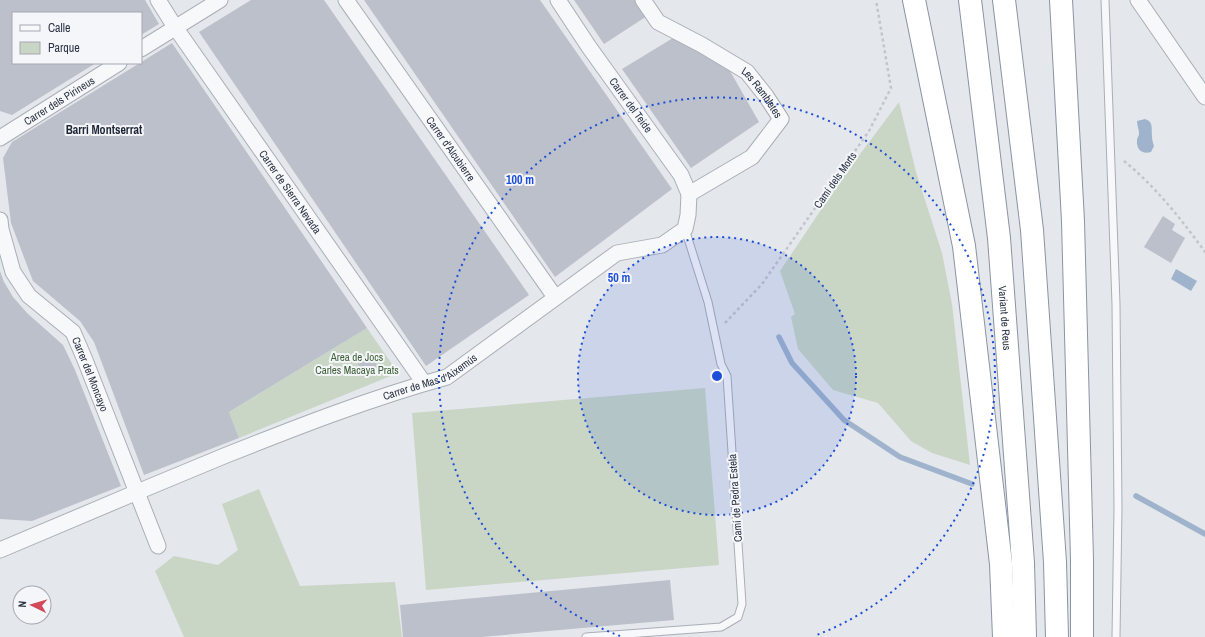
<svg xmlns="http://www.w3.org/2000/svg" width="1205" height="637" font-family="'Archivo Narrow',sans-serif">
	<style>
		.green { fill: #c9d6c5 }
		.water { fill: #9fb4cc }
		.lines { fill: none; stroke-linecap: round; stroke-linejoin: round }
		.stream { stroke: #9fb4cc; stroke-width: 5.5 }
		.building { fill: #bbc0ca }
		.lane-casing { stroke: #a9aeb7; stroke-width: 9 }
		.street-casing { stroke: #a9aeb7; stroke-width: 17 }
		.highway-casing { stroke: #8b94a3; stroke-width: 24 }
		.path { stroke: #c2c5cb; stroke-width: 2.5; stroke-dasharray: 3 3; stroke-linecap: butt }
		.lane { stroke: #f7f8fa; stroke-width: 7 }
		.street { stroke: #f7f8fa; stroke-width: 15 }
		.highway { stroke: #fff; stroke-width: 22 }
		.ring { fill: none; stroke: #1d4ed8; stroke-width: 2; stroke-dasharray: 2 4 }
		.labels { text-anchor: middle; stroke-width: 4; stroke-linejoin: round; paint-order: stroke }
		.street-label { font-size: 11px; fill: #2b3445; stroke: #f4f6f9 }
		.park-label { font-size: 11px; fill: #3f6138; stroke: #f4f6f9 }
		.neighbourhood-label { font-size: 12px; font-weight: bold; fill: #1d2536; stroke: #f4f6f9 }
		.centre { fill: #1d4ed8; stroke: #f4f6f9; stroke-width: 2 }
		.ring-label { font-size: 12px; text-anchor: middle; font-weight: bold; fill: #1d4ed8; stroke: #f4f6f9; stroke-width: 4; stroke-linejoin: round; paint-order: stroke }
	</style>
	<rect width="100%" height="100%" fill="#e4e7ec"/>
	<!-- green -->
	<g class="green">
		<polygon points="899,102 916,172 942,253 952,304 970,465 932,453 911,441 878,403 833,390 798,349 791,317 795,314 780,271 843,177"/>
		<polygon points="367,328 398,373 239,438 229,412"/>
		<polygon points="705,388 719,565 426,590 412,413"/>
		<polygon points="259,489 300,586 395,582 402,637 184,637 155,571 174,556 218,565 238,550 222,504"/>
	</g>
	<!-- water -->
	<g class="water">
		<path d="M1145 119C1154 122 1151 128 1152 136 1152 140 1153 143 1154 146L1151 152C1142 155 1136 149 1137 140 1137 138 1139 136 1139 134 1139 129 1137 126 1137 121Z"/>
		<polygon points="1176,269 1197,281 1191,291 1171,279"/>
	</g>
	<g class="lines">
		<!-- stream -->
		<g class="stream">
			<polyline points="779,337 792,363 844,420 900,457 972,484"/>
			<polyline points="1136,496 1205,534"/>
		</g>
	</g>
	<!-- building -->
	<g class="building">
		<polygon points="0,0 145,0 159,24 141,35 141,13 13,13 13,63 96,63 12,115 0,111"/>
		<polygon points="251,0 324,0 529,295 426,366 199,32"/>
		<polygon points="364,0 540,0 672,189 555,277"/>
		<polygon points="574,0 637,0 647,16 604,44"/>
		<polygon points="673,38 726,64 759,122 691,168 622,69"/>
		<polygon points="172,43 367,328 229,412 239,438 144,475 94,342 80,321 33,281 11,223 3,158 12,142"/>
		<polygon points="1163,216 1175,224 1172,230 1185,238 1171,263 1144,247"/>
		<polygon points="0,271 4,282 13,297 27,313 63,345 75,370 121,486 32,521 0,519"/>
		<polygon points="373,358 379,370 363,377 358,364"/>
		<polygon points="670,580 674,620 481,637 403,637 400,605"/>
	</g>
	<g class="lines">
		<!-- lane casing -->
		<g class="lane-casing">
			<g id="lane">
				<polyline points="1105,0 1116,304 1118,508 1116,637"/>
				<polyline points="586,637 721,627 738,617 742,604 727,376 721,364 708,302 685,229"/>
			</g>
		</g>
		<!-- street casing -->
		<g class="street-casing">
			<g id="street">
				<path id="s1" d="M158 0 175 27 424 383"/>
				<path id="s2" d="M346 0 555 297"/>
				<path id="s3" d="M643 0 658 22 702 45 747 72 766 96 781 119 752 157 689 194"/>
				<polyline points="1138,0 1205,97"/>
				<polyline points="141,49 220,0"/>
				<path id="s4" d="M0 138 119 63"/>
				<path id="s5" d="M0 220 1 229 13 272 29 296 73 332 85 360 158 546"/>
				<path id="s6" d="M0 550C75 518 149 487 224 456 297 427 371 398 447 377L617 253 662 245 685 229 688 215 689 194 681 175 589 47 558 0"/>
			</g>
		</g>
		<!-- highway casing -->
		<g class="highway-casing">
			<g id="highway">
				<polyline points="914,0 964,246 1001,564 1004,637"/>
				<path id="s7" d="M970 0 999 238 1023 563 1025 637"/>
				<polyline points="1004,0 1032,230 1055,562 1057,637"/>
				<polyline points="1061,0 1073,221 1082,560 1082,637"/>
			</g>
		</g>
		<!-- path -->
		<g class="path">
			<path d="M1124 161C1155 186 1182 220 1205 252"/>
			<polyline points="725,323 762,284 869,131 891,88 876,0"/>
		</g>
		<!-- lane -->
		<use href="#lane" class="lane"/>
		<!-- street -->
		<use href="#street" class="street"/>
		<!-- highway -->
		<use href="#highway" class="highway"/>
	</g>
	<!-- distance rings -->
	<circle cx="717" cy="376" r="139" fill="#1d4ed8" fill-opacity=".12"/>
	<g class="ring">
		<circle cx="717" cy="376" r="139"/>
		<path d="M620 636A278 278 0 1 1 814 636"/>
	</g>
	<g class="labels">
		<!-- street labels -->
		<g class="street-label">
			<text dy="4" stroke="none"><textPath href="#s3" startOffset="154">Les Rambletes</textPath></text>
			<text dy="4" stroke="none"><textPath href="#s4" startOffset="70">Carrer dels Pirineus</textPath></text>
			<text transform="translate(631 105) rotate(54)" y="4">Carrer del Teide</text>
			<text dy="4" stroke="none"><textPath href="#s2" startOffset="182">Carrer d'Alcubierre</textPath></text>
			<text transform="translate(835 180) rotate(-55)" y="4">Camí dels Morts</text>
			<text dy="4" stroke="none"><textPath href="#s1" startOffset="233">Carrer de Sierra Nevada</textPath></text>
			<text dy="4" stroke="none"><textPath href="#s7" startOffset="320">Variant de Reus</textPath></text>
			<text dy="4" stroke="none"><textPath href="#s5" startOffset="185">Carrer del Moncayo</textPath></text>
			<text dy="4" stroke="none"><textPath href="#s6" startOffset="464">Carrer de Mas d'Aixemús</textPath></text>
			<text transform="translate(735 498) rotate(-94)" y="4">Camí de Pedra Estela</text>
		</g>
		<!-- park labels -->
		<g class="park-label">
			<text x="357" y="361">Area de Jocs<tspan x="357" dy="13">Carles Macaya Prats</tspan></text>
		</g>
		<!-- neighbourhood labels -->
		<g class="neighbourhood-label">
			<text x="104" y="134">Barri Montserrat</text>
		</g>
	</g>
	<circle cx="717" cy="376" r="6" class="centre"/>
	<g class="ring-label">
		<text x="520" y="184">100 m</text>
		<text x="619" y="282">50 m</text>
	</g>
	<!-- legend -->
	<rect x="12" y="12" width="130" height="52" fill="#f4f6f9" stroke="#a4a8b1"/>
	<rect x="20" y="25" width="20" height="6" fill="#f7f8fa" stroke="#a4a8b1"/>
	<text x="48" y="32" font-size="12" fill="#2b3445">Calle</text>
	<rect x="20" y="42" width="20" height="12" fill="#c9d6c5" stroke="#a4a8b1"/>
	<text x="48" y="52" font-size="12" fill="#2b3445">Parque</text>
	<!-- north arrow -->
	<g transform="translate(32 605) rotate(275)"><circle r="19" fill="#f4f6f9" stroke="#a4a8b1"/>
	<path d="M0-3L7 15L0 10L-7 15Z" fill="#d1495b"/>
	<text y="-6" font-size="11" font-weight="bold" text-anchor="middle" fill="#2b3445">N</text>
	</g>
</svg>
